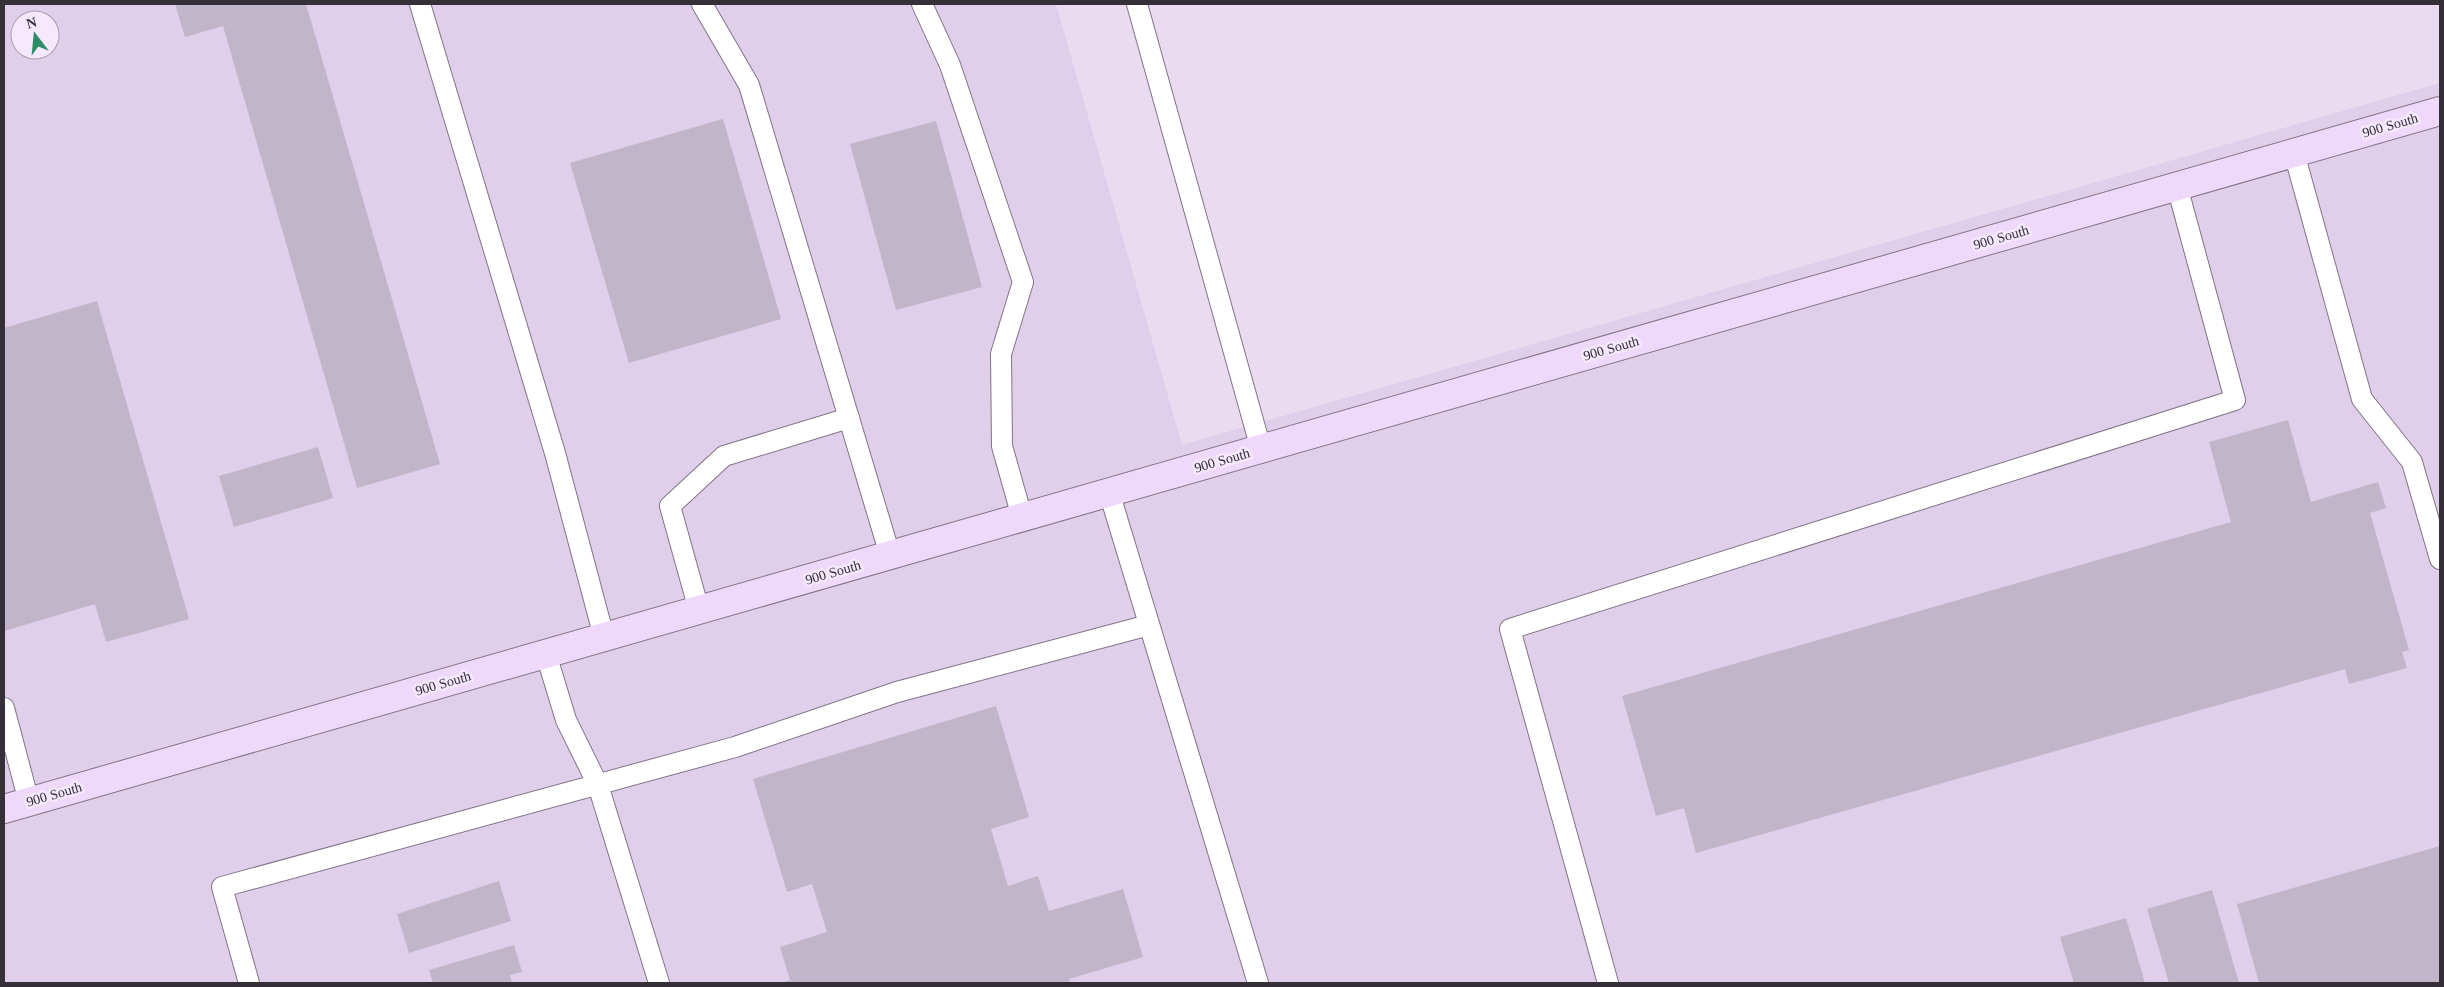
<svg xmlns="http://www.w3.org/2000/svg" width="2444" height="987" font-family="Georgia,serif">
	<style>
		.built { fill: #dfcfea; fill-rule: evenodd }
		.building { fill: #c1b5c9 }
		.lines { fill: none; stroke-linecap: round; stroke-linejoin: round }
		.lane-casing { stroke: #807487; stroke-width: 22 }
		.secondary-casing { stroke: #807487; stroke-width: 30 }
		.lane { stroke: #fff; stroke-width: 20 }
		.secondary { stroke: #efd9fb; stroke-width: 28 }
		.labels { text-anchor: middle; stroke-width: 5; stroke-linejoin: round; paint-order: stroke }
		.street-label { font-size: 14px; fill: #353038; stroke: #f6e9fe }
	</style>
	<rect width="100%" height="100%" fill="#e9dcf1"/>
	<!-- built -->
	<path class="built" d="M4 4H1056L1182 445 2440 83V983H4ZM20 20H50V50H20Z"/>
	<!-- building -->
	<g class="building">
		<polygon points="175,4 306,4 440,464 357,488 223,26 185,37"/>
		<polygon points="723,119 781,319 629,363 570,163"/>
		<polygon points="936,121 982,287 896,310 850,144"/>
		<polygon points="97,301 189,619 106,642 95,604 4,631 4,328"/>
		<polygon points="2288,420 2311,502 2378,482 2386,508 2370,513 2409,650 2402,652 2407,668 2349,684 2345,669 1696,853 1684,808 1656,816 1622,696 2231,522 2209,442"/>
		<polygon points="318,447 333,498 234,527 219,476"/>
		<polygon points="996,706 1029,817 991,829 1008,886 1038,876 1049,911 1123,889 1143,957 1069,979 1070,983 781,983 790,980 780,947 827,932 812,884 787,892 753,779"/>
		<polygon points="2440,846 2440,983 2259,983 2237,904"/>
		<polygon points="499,881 511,921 409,953 397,914"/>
		<polygon points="2212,890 2239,983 2169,983 2147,909"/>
		<polygon points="2126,918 2145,983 2074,983 2060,937"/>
		<polygon points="514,945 522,972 510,975 512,983 433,983 429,970"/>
	</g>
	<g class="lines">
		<!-- lane casing -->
		<g class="lane-casing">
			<g id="lane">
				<polyline points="420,4 555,453 604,637"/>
				<polyline points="702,4 749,85 890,555"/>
				<polyline points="922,4 950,65 1023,282 1001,354 1002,446 1022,517"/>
				<polyline points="1137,4 1261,449"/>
				<polyline points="2294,153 2362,399 2412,462 2440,559"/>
				<polyline points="1109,492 1258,983"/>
				<polyline points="699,610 670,506 724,456 849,418"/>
				<polyline points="546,654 566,720 598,785 659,983"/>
				<polyline points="4,708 29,802"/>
				<polyline points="249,983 222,887 735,747 897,692 1149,625"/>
				<polyline points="1608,983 1510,629 2235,400 2177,186"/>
			</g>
		</g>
		<!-- secondary casing -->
		<g class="secondary-casing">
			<polyline id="secondary" points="4,809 2440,111"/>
		</g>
		<!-- lane -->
		<use href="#lane" class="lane"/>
		<!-- secondary -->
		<use href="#secondary" class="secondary"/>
	</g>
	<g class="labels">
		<!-- street labels -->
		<g class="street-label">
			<text transform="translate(2390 125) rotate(-16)" y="5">900 South</text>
			<text transform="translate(2001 237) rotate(-16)" y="5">900 South</text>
			<text transform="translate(1611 348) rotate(-16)" y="5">900 South</text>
			<text transform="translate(1222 460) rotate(-16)" y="5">900 South</text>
			<text transform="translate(833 572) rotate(-16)" y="5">900 South</text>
			<text transform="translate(443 683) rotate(-16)" y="5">900 South</text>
			<text transform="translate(54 794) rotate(-16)" y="5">900 South</text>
		</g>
	</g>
	<!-- border -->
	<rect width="2444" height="987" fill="none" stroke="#353038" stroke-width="10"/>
	<!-- north arrow -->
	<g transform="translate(35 35) rotate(344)"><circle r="24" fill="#f6e9fe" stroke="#a99faf"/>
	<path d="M0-4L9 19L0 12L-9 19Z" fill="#2b8c66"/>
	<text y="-8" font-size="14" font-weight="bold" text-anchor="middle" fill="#353038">N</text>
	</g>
</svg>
